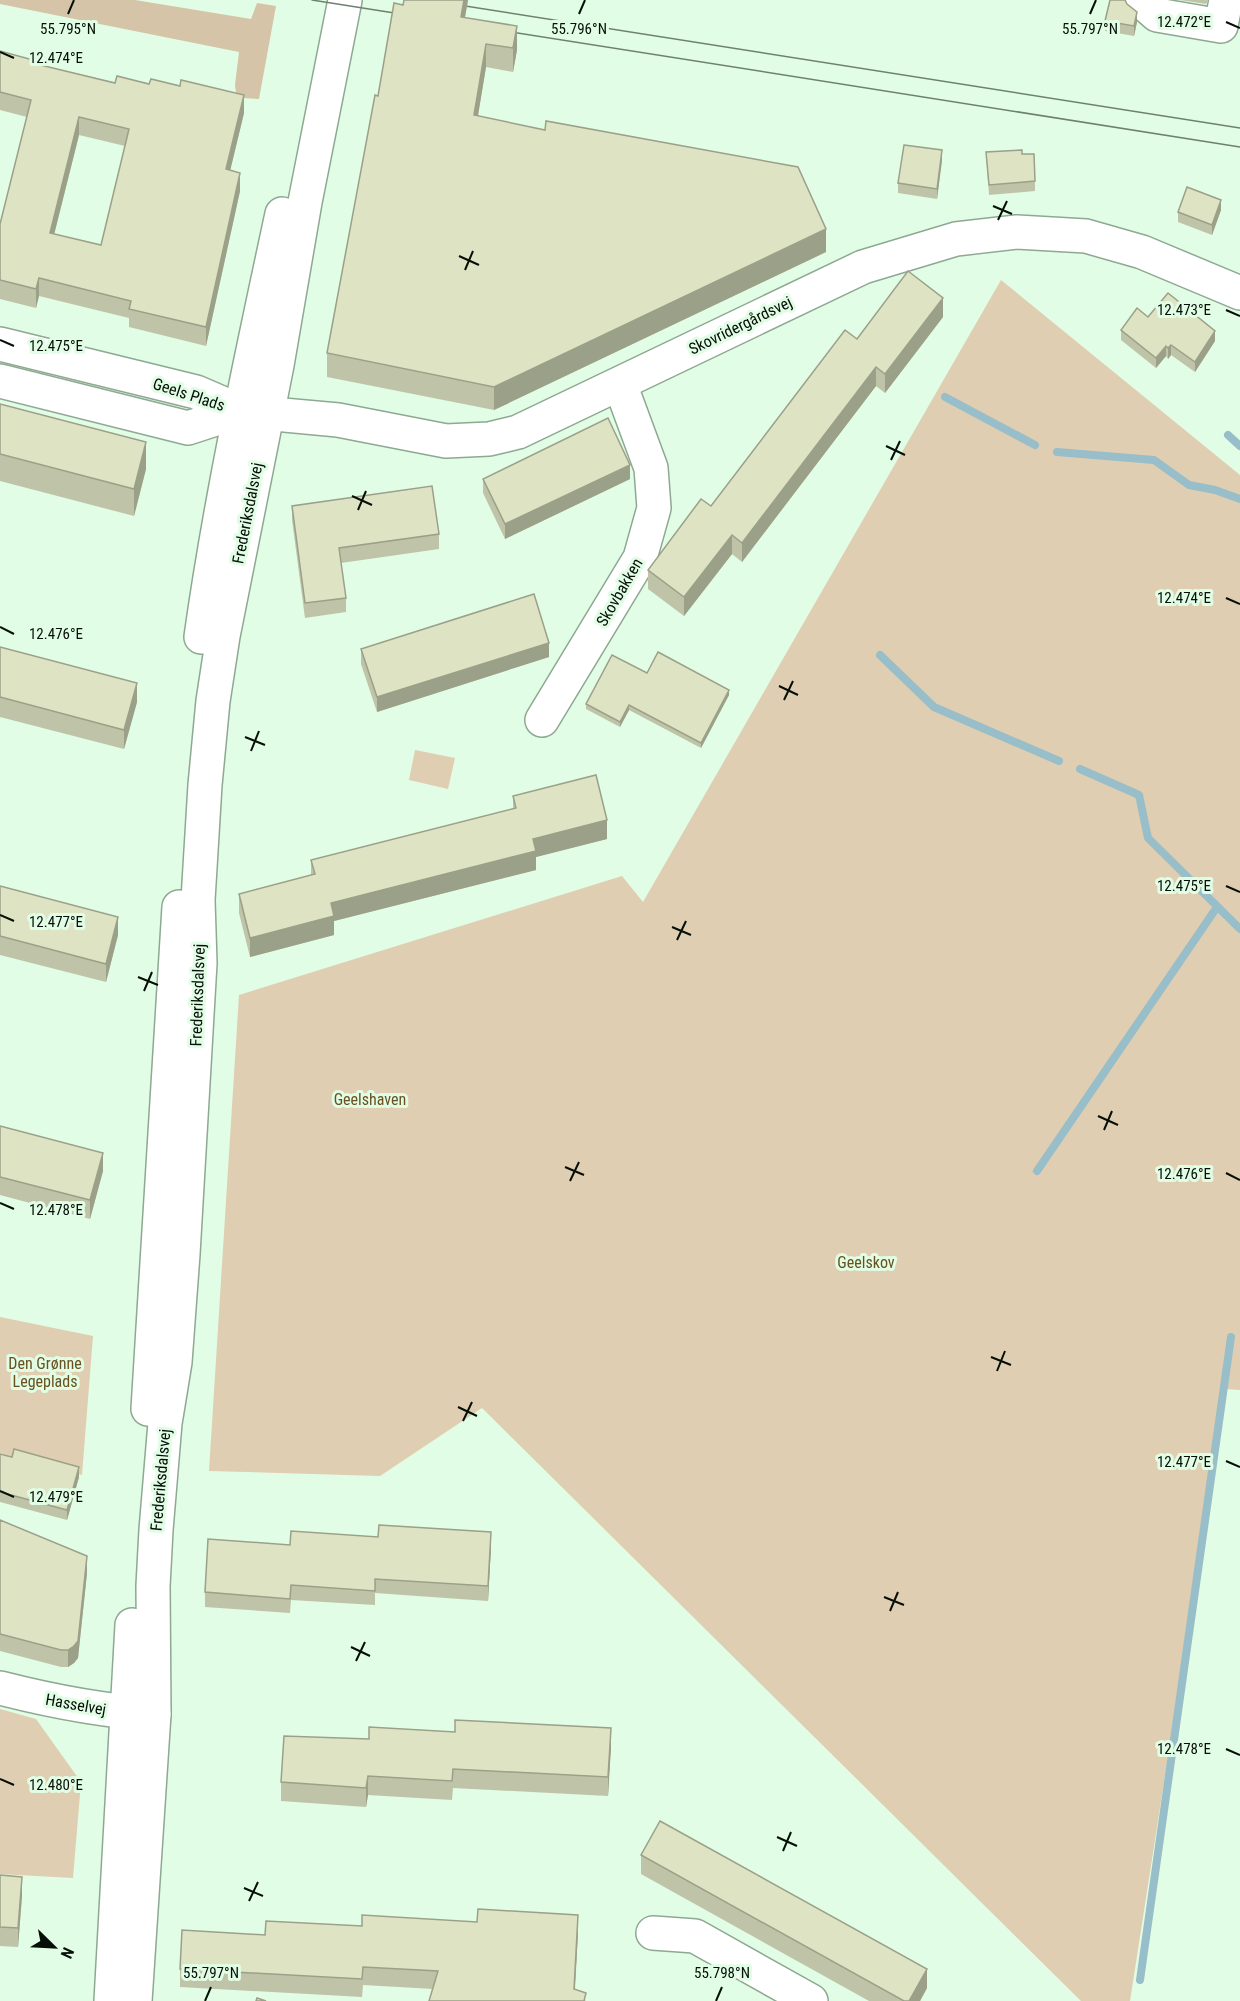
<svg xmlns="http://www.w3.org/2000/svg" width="1240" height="2001" font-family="'Roboto Condensed',sans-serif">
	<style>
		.green { fill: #dfceb1 }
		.forest { fill: #d5c4a7 }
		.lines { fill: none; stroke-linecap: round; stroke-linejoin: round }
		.stream { stroke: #98bec9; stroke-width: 8 }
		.street-casing { stroke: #8ea892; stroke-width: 36 }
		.secondary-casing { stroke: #8ea892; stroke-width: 36 }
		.street { stroke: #fff; stroke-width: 33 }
		.secondary { stroke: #fff; stroke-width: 33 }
		.tram { stroke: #6e8070; stroke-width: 1.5 }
		.wall { fill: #bfc4a8; fill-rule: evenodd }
		.shaded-wall { fill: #9ba088 }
		.building { fill: #dee4c3; stroke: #9ba088; stroke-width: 1.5; fill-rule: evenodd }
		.ticks { fill: none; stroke: #060f07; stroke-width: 2 }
		.labels { text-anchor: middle; stroke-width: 6; stroke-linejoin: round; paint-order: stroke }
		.street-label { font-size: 16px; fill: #060f07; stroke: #e1fde5 }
		.park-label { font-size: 16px; fill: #69501e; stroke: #e1fde5 }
		.ticks-label { font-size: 15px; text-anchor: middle; fill: #060f07; stroke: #e1fde5; stroke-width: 6; stroke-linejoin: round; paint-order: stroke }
	</style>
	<rect width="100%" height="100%" fill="#e1fde5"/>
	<!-- green -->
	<g class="green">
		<polygon points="1001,280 1240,475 1240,1390 1225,1389 1130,2001 1081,2001 482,1408 380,1476 209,1471 239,995 622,876 643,902"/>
		<polygon points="415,750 455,758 448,789 409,780"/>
		<polygon points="0,1317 93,1336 82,1475 0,1453"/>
		<polygon points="0,1709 36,1719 81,1782 73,1878 0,1874"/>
	</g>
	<!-- forest -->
	<polygon class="forest" points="0,0 135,0 251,19 257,3 276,6 259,99 242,98 236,93 235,85 239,52 0,4"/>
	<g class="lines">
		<!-- stream -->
		<g class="stream">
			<polyline points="945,397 1035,445"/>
			<polyline points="1228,435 1240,446"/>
			<polyline points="1057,452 1154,460 1189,485 1215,490 1240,499"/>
			<polyline points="880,655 934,707 1059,761"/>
			<polyline points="1080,769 1139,795 1148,838 1240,929"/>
			<polyline points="1037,1171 1217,907"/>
			<polyline points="1140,1980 1231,1337"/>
		</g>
		<!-- street casing -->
		<g class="street-casing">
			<g id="street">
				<polyline points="1140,0 1157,15 1221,26 1226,0"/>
				<polyline points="0,344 196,392 240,411 338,420 446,441 489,439 518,432 863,267 956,239 1017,232 1086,236 1142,252 1240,293"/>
				<polyline points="0,381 188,428 240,411"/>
				<polyline points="542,720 640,558 654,508 651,468 620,384"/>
				<path d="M0 1688C51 1701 101 1711 154 1714"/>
				<polyline points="653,1933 695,1936 811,2001"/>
			</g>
		</g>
		<!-- secondary casing -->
		<g class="secondary-casing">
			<g id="secondary">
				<path d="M201 637C221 495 252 354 282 214"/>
				<polyline points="148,1409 179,907"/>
				<polyline points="111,2001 132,1625"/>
				<polyline points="135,2001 154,1714 153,1586 156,1530 165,1423 175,1362 183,1254 200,963 198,900 205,785 213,701 223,636 277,365 305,202 345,0"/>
			</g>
		</g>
		<!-- street -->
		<use href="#street" class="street"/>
		<!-- secondary -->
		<use href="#secondary" class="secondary"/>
		<!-- tram -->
		<g class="tram">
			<polyline points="312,0 407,15"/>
			<polyline points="427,0 1240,128"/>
			<polyline points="499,30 1240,147"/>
		</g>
	</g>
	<!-- wall -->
	<g class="wall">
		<polygon points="404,0 468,0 465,17 517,50 513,72 486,67 478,116 826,252 494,410 327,377 327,353 378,96"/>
		<polygon points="1180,0 1208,0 1206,4"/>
		<polygon points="1105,21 1137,22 1134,36 1105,31"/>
		<path d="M0 51 33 63 244 113 230 170 240 191 206 346 129 327V318L39 296 36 308 0 299V224L27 117 0 110ZM79 135 125 146 101 245 54 234Z"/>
		<polygon points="986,152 1035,181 1035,191 989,195"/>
		<polygon points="942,160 937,199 898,193 898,183"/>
		<polygon points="1221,210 1212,235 1178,222 1178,212"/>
		<polygon points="943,317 885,393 876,386 742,562 732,554 684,616 648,589 648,570 711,506 857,339"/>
		<polygon points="1148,317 1215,341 1195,372 1171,355 1168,359 1166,356 1156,368 1121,340 1121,330"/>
		<polygon points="0,404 146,469 134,516 0,481"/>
		<polygon points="483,479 630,479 505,539 483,493"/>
		<polygon points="292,506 439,534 439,549 341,563 346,598 346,612 305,618 292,520"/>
		<polygon points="0,647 137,702 124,749 0,717"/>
		<polygon points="361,649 549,657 377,712 361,664"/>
		<polygon points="647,673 729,695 701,748 629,710 620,727 586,709 586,704"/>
		<polygon points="513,796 607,839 536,857 536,870 334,921 334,935 250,957 239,913 239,894 311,875 311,860 513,809"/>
		<polygon points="0,886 118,935 106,982 0,955"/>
		<polygon points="0,1126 103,1171 90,1219 0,1195"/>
		<polygon points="0,1454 79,1477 67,1520 0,1502"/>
		<polygon points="0,1520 87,1573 78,1658 74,1663 68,1667 61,1667 0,1651"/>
		<polygon points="290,1545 491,1547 488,1601 375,1593 375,1605 291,1600 290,1613 205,1607 205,1592"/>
		<polygon points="369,1739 611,1747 608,1796 453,1788 452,1800 368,1795 366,1807 281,1801 281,1782"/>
		<polygon points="641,1855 927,1988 920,2001 869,2001 641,1874"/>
		<polygon points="0,1875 22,1896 18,1947 0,1946"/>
		<polygon points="362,1926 578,1933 575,1990 586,2001 433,1989 363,1985 362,1997 180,1987 180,1969 265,1935"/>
	</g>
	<!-- shaded-wall -->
	<g class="shaded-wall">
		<polygon points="464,0 468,0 461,40 461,17"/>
		<polygon points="1137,12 1137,22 1134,36 1134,26"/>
		<polygon points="517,26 517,50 513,72 513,48"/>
		<polygon points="486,44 486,67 474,139 474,115"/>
		<polygon points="244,95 244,113 226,188 226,169"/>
		<polygon points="79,117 79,135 50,251 50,233"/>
		<polygon points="942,150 942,160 937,199 937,189"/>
		<polygon points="240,173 240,191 206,346 206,327"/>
		<polygon points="1221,200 1221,210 1212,235 1212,225"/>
		<polygon points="826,229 826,252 494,410 494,387"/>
		<polygon points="39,278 39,296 36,308 36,289"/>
		<polygon points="943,298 943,317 885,393 885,374"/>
		<polygon points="1215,331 1215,341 1195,372 1195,362"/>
		<polygon points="1171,345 1171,355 1168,359 1168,348"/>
		<polygon points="1166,346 1166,356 1156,368 1156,358"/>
		<polygon points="876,367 876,386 742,562 742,543"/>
		<polygon points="146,442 146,469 134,516 134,489"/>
		<polygon points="630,465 630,479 505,539 505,524"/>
		<polygon points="732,535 732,554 684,616 684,597"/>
		<polygon points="549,643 549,657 377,712 377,697"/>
		<polygon points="137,683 137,702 124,749 124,730"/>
		<polygon points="729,690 729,695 701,748 701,743"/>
		<polygon points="629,705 629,710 620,727 620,722"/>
		<polygon points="607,820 607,839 536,857 536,870 334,921 334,935 250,957 250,938 331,903 533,839"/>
		<polygon points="118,917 118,935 106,982 106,964"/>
		<polygon points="103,1153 103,1171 90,1219 90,1200"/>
		<polygon points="79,1467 79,1477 67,1520 67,1510"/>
		<polygon points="491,1532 491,1547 488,1601 488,1586"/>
		<polygon points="87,1556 87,1573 78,1658 74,1663 68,1667 68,1650"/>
		<polygon points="611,1728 611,1747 608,1796 608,1777"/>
		<polygon points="368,1776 368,1795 366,1807 366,1788"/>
		<polygon points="22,1877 22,1896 18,1947 18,1928"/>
		<polygon points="578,1915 578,1933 574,2001 574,1989"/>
		<polygon points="927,1969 927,1988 920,2001 909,2001"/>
	</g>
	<!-- building -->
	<g class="building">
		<polygon points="404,0 464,0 461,17 517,26 513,48 486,44 474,115 545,130 546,121 798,167 826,229 494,387 327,353 375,95 378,96 394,3 403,5"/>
		<polygon points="1110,0 1125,0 1127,4 1137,12 1134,26 1105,21"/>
		<path d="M0 51 33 60 32 63 115 83 117 76 149 84 151 79 180 86 181 80 244 95 226 169 240 173 206 327 129 309 131 301 39 278 36 289 0 280V224L31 100 0 92ZM79 117 129 129 101 245 50 233Z"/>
		<polygon points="904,145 942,150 937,189 898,183"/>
		<polygon points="1022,150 1022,154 1034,154 1035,181 989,185 986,152"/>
		<polygon points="1187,187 1221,200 1212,225 1178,212"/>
		<polygon points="908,271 943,298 885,374 876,367 742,543 732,535 684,597 648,570 701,499 711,506 845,330 857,339"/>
		<polygon points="1168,293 1215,331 1195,362 1171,345 1168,348 1166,346 1156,358 1121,330 1137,308 1148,317"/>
		<polygon points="0,404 146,442 134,489 0,454"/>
		<polygon points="608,418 630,465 505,524 483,479"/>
		<polygon points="432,486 439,534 339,548 346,598 305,603 292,506"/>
		<polygon points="534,594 549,643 377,697 361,649"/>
		<polygon points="0,647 137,683 124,730 0,697"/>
		<polygon points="658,652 729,690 701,743 629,705 620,722 586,704 612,655 647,673"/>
		<polygon points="596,775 607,820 533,839 536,851 331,903 334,916 250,938 239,894 315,874 311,860 516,808 513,796"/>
		<polygon points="0,886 118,917 106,964 0,936"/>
		<polygon points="0,1126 103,1153 90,1200 0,1177"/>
		<polygon points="14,1449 79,1467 67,1510 0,1492 0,1454 12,1457"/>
		<polygon points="0,1520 87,1556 78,1641 74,1646 68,1650 61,1650 0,1634"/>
		<polygon points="379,1525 491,1532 488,1586 375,1579 375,1591 291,1585 290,1599 205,1592 208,1539 290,1545 291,1531 378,1537"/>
		<polygon points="455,1720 611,1728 608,1777 453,1769 452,1781 368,1776 366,1788 281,1782 284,1736 369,1739 369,1727 455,1732"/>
		<polygon points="660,1821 927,1969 909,2001 904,2001 641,1855"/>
		<polygon points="0,1875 22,1877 18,1928 0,1927"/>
		<polygon points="478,1909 578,1915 574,1989 586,1993 584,2001 429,2001 438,1971 363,1967 362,1979 180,1969 182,1930 265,1935 266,1921 362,1926 362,1915 477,1922"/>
		<polygon points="257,1998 266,2001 256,2001"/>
	</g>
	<!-- ticks -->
	<path class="ticks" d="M68 14 74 0M579 14 585 0M1090 14 1096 0M1226 22 1240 28M0 52 14 58M993 206 1012 214M998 220 1007 201M459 256 479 265M465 270 473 251M1226 310 1240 316M0 340 14 346M886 446 905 455M891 460 900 441M352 496 372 505M358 510 366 491M1226 598 1240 604M0 627 14 634M779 686 798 695M784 700 793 681M245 737 265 745M251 751 259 731M1226 886 1240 892M0 915 14 921M672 927 691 935M677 940 686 921M138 977 158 985M144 991 152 972M1098 1116 1118 1125M1104 1130 1112 1111M565 1167 584 1175M1226 1173 1240 1180M570 1181 579 1162M0 1203 14 1209M991 1357 1011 1365M997 1371 1005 1351M458 1407 477 1416M463 1421 472 1402M1226 1461 1240 1467M0 1491 14 1497M884 1597 904 1605M890 1611 898 1592M351 1647 370 1656M356 1661 365 1642M1226 1749 1240 1755M0 1779 14 1785M777 1837 797 1846M783 1851 791 1832M244 1888 263 1896M249 1901 258 1882M205 2001 211 1987M716 2001 722 1987"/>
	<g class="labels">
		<!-- street labels -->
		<g class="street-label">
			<text transform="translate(740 325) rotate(-26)" y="6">Skovridergårdsvej</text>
			<text transform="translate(189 394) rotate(18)" y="6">Geels Plads</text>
			<text transform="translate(247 513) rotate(-79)" y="6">Frederiksdalsvej</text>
			<text transform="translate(619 592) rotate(-60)" y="6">Skovbakken</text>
			<text transform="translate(197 995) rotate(-88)" y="6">Frederiksdalsvej</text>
			<text transform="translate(160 1480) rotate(-85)" y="6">Frederiksdalsvej</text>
			<text transform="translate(76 1704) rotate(10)" y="6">Hasselvej</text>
		</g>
		<!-- park labels -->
		<g class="park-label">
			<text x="370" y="1105">Geelshaven</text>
			<text x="866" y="1268">Geelskov</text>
			<text x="45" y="1369">Den Grønne<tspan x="45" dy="18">Legeplads</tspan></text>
		</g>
	</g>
	<g class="ticks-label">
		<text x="1184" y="27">12.472°E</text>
		<text x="68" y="34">55.795°N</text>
		<text x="579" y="34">55.796°N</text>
		<text x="1090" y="34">55.797°N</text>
		<text x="56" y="63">12.474°E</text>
		<text x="1184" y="315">12.473°E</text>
		<text x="56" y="351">12.475°E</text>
		<text x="1184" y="603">12.474°E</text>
		<text x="56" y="639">12.476°E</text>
		<text x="1184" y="891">12.475°E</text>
		<text x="56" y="927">12.477°E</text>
		<text x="1184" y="1179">12.476°E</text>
		<text x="56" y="1215">12.478°E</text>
		<text x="1184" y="1467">12.477°E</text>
		<text x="56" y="1502">12.479°E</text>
		<text x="1184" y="1754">12.478°E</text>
		<text x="56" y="1790">12.480°E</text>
		<text x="211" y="1978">55.797°N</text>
		<text x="722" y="1978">55.798°N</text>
	</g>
	<!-- north arrow -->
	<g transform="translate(54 1947) rotate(114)" stroke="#e1fde5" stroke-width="4.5" paint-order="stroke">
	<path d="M0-4.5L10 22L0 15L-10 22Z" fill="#060f07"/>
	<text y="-9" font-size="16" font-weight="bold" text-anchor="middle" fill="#060f07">N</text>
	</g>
</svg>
